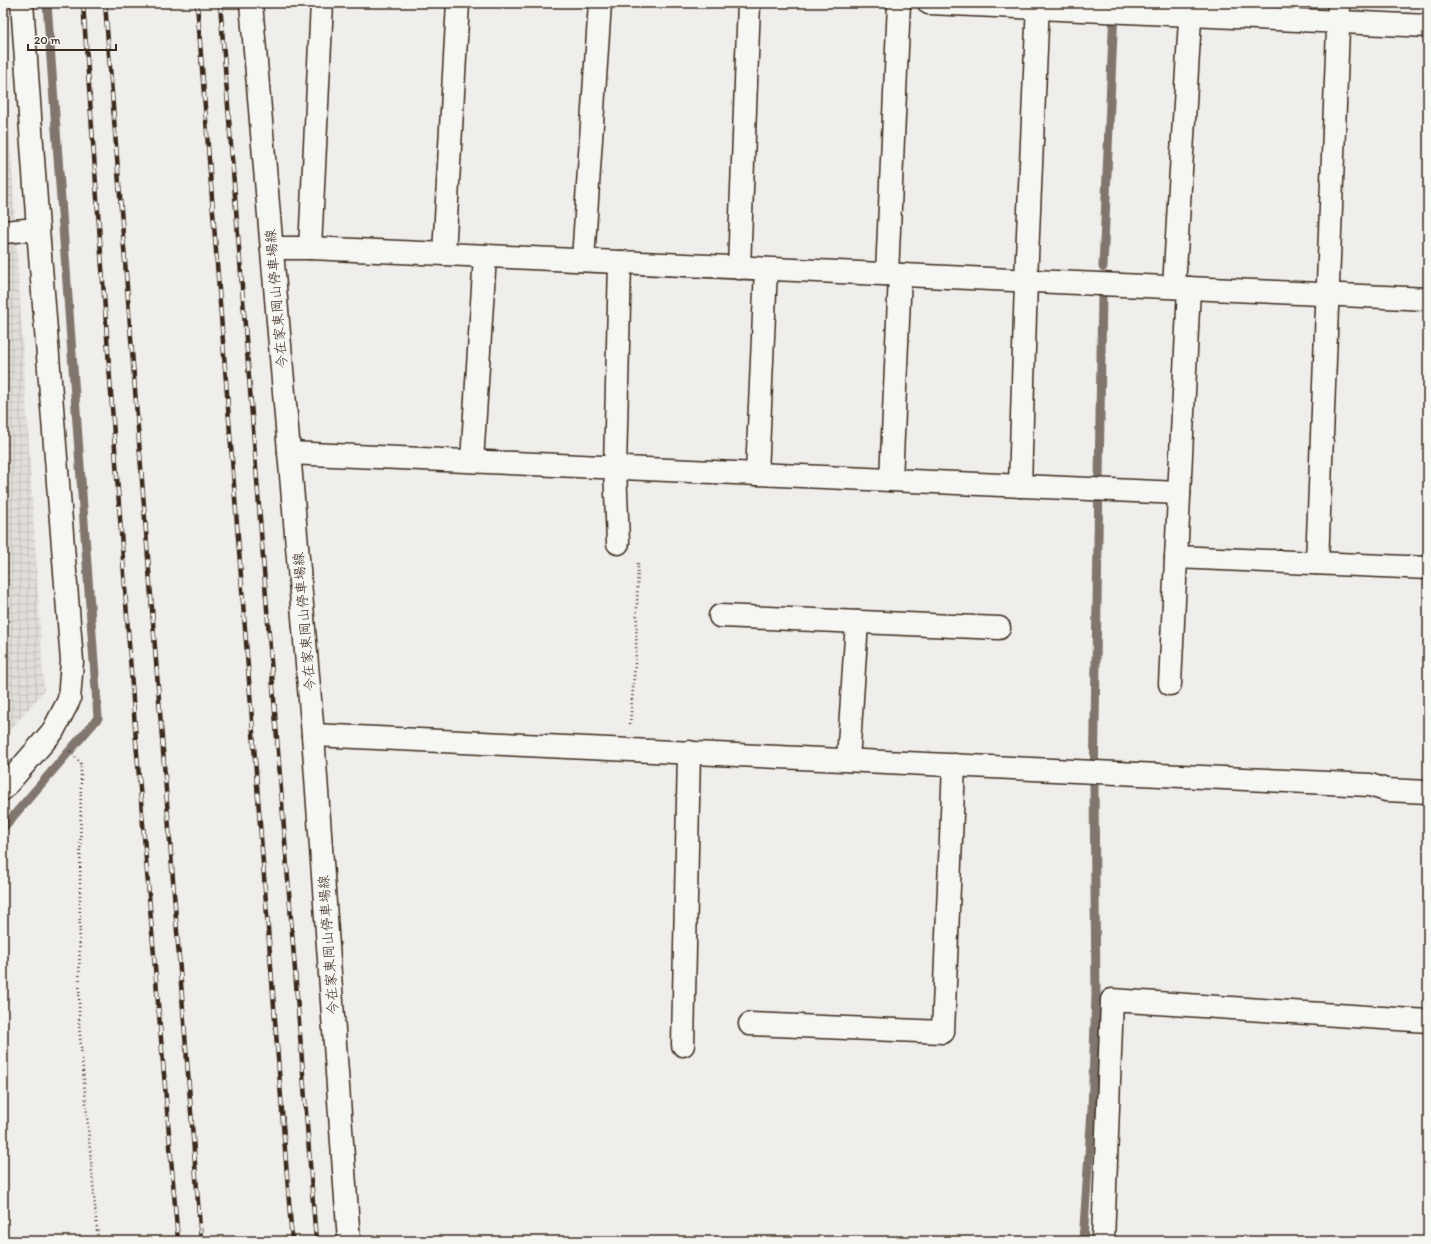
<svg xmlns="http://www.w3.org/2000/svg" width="1431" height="1244" font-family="Itim,'Klee One',sans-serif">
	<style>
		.industrial { fill: url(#industrial-grid) }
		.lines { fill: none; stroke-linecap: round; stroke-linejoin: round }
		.stream { stroke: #81766d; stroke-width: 9 }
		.minor-casing { stroke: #3b2a1e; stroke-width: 25 }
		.major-casing { stroke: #3b2a1e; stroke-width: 25 }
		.path { stroke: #3b2a1e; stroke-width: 2.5; stroke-dasharray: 1 3; stroke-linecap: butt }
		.minor { stroke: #f6f6f2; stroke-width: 22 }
		.major { stroke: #f6f6f2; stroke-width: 22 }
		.rail-casing { stroke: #3b2a1e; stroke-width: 4.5 }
		.rail { stroke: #f6f6f2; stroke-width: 3; stroke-dasharray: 9; stroke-linecap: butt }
		.labels { text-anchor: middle; stroke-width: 3; stroke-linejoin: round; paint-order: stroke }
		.street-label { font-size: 14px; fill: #3b2a1e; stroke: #f6f6f2 }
	</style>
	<defs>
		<pattern id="industrial-grid" width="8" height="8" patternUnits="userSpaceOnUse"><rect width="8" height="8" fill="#e2dfdb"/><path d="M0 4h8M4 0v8" fill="none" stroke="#c3c0bc"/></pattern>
	</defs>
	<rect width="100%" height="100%" fill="#efeeea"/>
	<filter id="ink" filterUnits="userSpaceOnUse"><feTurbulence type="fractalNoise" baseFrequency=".025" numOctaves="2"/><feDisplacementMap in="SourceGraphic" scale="8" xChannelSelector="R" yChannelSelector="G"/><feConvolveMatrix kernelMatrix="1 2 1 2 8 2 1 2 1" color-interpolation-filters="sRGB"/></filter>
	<g filter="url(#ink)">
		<!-- industrial -->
		<polygon class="industrial" points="3,26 44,691 3,738"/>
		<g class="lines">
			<!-- stream -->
			<g class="stream">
				<polyline points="1103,267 1114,10"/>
				<polyline points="3,828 98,718 47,3"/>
				<polyline points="1083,1241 1092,1110 1096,995 1094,786 1102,295"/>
			</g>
			<!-- minor casing -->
			<g class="minor-casing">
				<g id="minor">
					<polyline points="929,3 1428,26"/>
					<polyline points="3,232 38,229"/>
					<polyline points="272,248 310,248 444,254 1428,299"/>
					<polyline points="310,248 322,3"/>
					<polyline points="444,254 458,3"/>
					<polyline points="583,260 600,3"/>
					<polyline points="739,268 749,3"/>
					<polyline points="887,274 899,3"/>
					<polyline points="1174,287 1191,3"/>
					<polyline points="289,453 1179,493"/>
					<polyline points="472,461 485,256"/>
					<polyline points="757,474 766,269"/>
					<polyline points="891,480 900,275"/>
					<polyline points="1020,486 1026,280 1038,3"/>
					<polyline points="618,543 615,468 620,262"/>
					<polyline points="1176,557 1428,568"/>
					<polyline points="1317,563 1339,3"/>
					<polyline points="720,616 999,628"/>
					<polyline points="1170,684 1189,288"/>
					<polyline points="313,735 1370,785 1386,790 1428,792"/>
					<polyline points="848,760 857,622"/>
					<polyline points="3,789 53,731 69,700 72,661 38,229 22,3"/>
					<polyline points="750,1024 943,1032 954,765"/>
					<polyline points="683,1045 689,752"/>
					<polyline points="1103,1241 1112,1000 1428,1021"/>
				</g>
			</g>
			<!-- major casing -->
			<g class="major-casing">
				<polyline id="major" points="251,3 313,735 349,1241"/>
			</g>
			<!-- path -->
			<g class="path">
				<polyline points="630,724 636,653 638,561"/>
				<polyline points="70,751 81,764 79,1024 98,1241"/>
			</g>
			<!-- minor -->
			<use href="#minor" class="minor"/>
			<!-- major -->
			<use href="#major" class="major"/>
			<!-- rail casing -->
			<g class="rail-casing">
				<g id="rail">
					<polyline points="83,3 136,741 178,1241"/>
					<polyline points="105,3 201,1241"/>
					<polyline points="197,3 292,1241"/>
					<polyline points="220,3 316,1241"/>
				</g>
			</g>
			<!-- rail -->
			<use href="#rail" class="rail"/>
		</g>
	</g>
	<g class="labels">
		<!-- street labels -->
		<g class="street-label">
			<text transform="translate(276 299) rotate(-95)" y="5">今在家東岡山停車場線</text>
			<text transform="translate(304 622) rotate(-95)" y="5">今在家東岡山停車場線</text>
			<text transform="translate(328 945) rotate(-94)" y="5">今在家東岡山停車場線</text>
		</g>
	</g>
	<!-- margin -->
	<rect width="1431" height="1244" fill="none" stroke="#f6f6f2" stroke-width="16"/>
	<rect x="8" y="8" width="1415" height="1228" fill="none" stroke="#3b2a1e" stroke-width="1.5" filter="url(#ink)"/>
	<!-- scale -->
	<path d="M28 44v6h88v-6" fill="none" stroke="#3b2a1e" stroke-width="2"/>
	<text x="34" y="44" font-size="12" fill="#3b2a1e" stroke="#f6f6f2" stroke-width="3" paint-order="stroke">20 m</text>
</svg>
